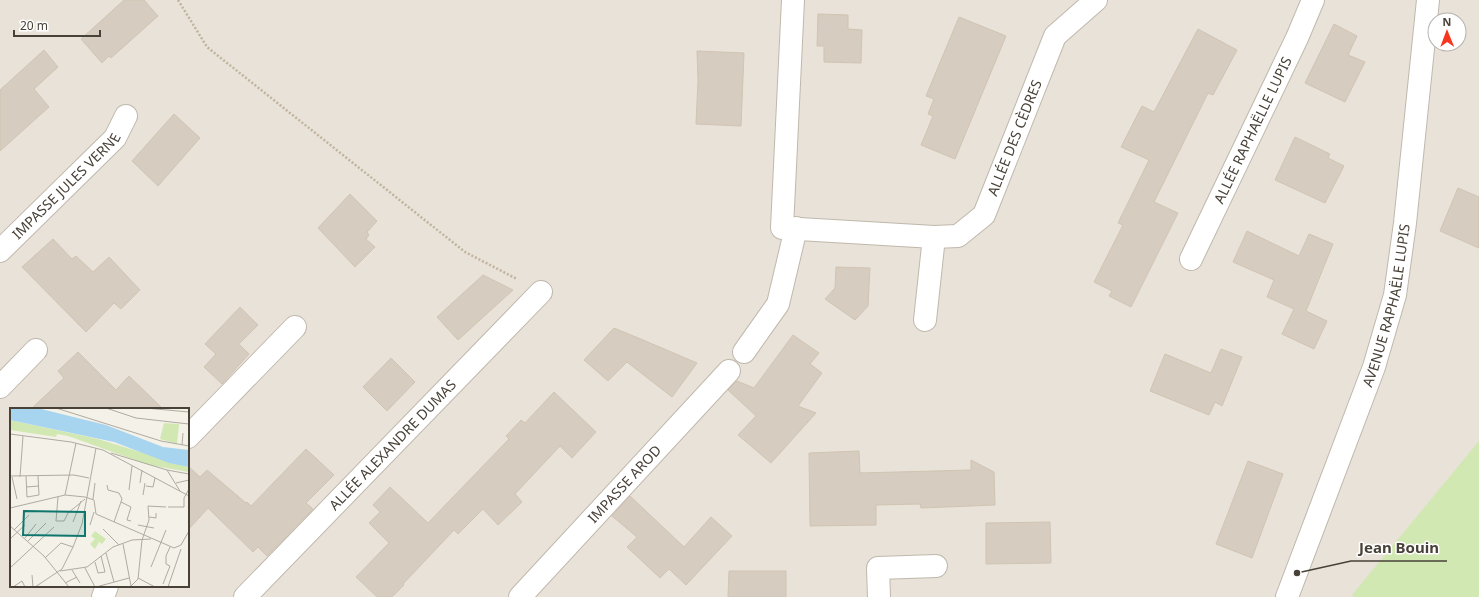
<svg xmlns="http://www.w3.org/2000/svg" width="1479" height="597" font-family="'Noto Sans',sans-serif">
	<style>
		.residential { fill: #e8e2d8; fill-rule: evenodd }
		.grass { fill: #d2e8b3 }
		.building { fill: #d6ccbf; stroke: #d1c4b2 }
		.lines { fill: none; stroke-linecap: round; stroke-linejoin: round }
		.minor-casing { stroke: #c0b8ac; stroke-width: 24 }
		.path { stroke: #c1b39d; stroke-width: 2.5; stroke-dasharray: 2 2; stroke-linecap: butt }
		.minor { stroke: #fff; stroke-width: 22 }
		.labels { text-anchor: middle; stroke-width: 3; stroke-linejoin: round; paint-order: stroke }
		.street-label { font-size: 14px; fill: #484138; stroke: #fff }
		.inset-road { fill: none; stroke: #afaba2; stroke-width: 1 }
		.view { fill: #0f766e; fill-opacity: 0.15; stroke: #0f766e; stroke-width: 2 }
		.inset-edge { fill: none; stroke: #484138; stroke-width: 2 }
		.leader { fill: none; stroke: #484138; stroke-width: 1.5 }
		.callout-dot { fill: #484138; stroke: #fff; stroke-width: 1.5 }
		.callout-label { font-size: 15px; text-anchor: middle; font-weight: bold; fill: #484138; stroke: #fff; stroke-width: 3; stroke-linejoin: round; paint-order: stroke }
	</style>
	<rect width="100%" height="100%" fill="#f4f1e9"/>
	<!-- residential -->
	<path class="residential" d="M0 0H1479V597H0ZM1435 20H1459V44H1435ZM11 409H188V586H11Z"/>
	<!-- grass -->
	<polygon class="grass" points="1479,441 1479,597 1354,597 1352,595"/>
	<!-- building -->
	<g class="building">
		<polygon points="124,0 144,0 158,16 111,58 109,56 102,63 81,39"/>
		<polygon points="818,14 848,15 848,29 862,30 861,63 824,62 824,46 817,46"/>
		<polygon points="959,17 1006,36 955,159 921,145 933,116 928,114 934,99 926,96"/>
		<polygon points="1334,24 1357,36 1348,55 1365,62 1345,102 1305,83"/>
		<polygon points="1198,29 1237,50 1213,95 1208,93 1154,202 1178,213 1131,307 1109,296 1112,291 1094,282 1123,225 1118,223 1149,160 1121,147 1142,106 1154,112"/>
		<polygon points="44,50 58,67 34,89 49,107 0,151 0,90"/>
		<polygon points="697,51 744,53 741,126 696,124 698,81"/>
		<polygon points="174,114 200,138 158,186 132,161"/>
		<polygon points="1295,137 1330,154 1328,158 1344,166 1325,203 1275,180"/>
		<polygon points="1458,188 1479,197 1479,248 1440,231"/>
		<polygon points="350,194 377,221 367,232 369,235 366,239 375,247 355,267 318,228"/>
		<polygon points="1247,231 1299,256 1309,234 1333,244 1306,311 1327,321 1314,349 1282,334 1294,309 1267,297 1274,280 1233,262"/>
		<polygon points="53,239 72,259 76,256 93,272 109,257 140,290 121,309 114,303 86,332 22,267"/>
		<polygon points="836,267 870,268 868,306 855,320 825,299 835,288"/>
		<polygon points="483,275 513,290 458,340 437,317"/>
		<polygon points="240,307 258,325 239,344 249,354 222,384 204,367 216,354 205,344"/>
		<polygon points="614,328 643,340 697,363 672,397 627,362 608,381 584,360"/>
		<polygon points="793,335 819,353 810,364 822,373 798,406 816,413 771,463 738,435 756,416 728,390 737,381 754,388"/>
		<polygon points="1221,349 1242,357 1222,406 1215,402 1209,415 1150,391 1165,354 1211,373"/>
		<polygon points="78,352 116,390 129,376 163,409 31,409 64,378 58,371"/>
		<polygon points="391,358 415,382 387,411 363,387"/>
		<polygon points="554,392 596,432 572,458 560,446 515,494 522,502 498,525 483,509 458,534 454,530 403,584 404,585 392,597 377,597 356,577 389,543 369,523 380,512 373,505 390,487 428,523 509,439 506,436 521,420 525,423"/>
		<polygon points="306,449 334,475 306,503 313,509 267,556 258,547 253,552 208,508 188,530 188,466 200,477 207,470 246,503 247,502 251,506"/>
		<polygon points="859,451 860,473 971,470 971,460 994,472 995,505 921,508 920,504 876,505 876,525 810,526 809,453"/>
		<polygon points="1248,461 1283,474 1252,558 1216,544"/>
		<polygon points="630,496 684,547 711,517 732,536 686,585 669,569 660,578 627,547 637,537 612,516"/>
		<polygon points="1050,522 1051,563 986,564 986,523"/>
		<polygon points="729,571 786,571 786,597 728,597"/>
	</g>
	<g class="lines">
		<!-- minor casing -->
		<g class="minor-casing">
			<g id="minor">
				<path id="s1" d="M793 0 782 228 934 237 958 236 984 215 1055 36 1096 0"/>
				<path id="s2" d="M0 251 115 138 126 116"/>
				<path id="s3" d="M1191 259 1297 38 1313 0"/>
				<polyline points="925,320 934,237"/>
				<polyline points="744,352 778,304 796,228"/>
				<polyline points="0,387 36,350"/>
				<polyline points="188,437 295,327"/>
				<polyline points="103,597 107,586"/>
				<path id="s4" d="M245 597 541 292"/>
				<path id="s5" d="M520 597 729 371"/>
				<polyline points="879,597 878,568 936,566"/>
				<path id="s6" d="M1287 597 1374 367 1395 295 1405 223 1428 0"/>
			</g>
		</g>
		<!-- path -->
		<polyline class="path" points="178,0 207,47 465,252 517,279"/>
		<!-- minor -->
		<use href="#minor" class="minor"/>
	</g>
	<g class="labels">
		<!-- street labels -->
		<g class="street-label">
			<text dy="5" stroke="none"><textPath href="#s3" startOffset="143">ALLÉE RAPHAËLLE LUPIS</textPath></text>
			<text dy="5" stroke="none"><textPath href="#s1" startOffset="521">ALLÉE DES CÈDRES</textPath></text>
			<text dy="5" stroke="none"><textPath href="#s2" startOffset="93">IMPASSE JULES VERNE</textPath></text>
			<text dy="5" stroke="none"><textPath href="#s6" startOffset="309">AVENUE RAPHAËLE LUPIS</textPath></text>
			<text dy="5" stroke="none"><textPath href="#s4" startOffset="212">ALLÉE ALEXANDRE DUMAS</textPath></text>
			<text dy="5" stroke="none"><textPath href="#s5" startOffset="154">IMPASSE AROD</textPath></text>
		</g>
	</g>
	<!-- overview -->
	<g transform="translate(10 408)">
		<rect width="179" height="179" fill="#f4f1e9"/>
		<path d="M85 123 96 131 92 136 89 134 85 141 80 136 85 131 81 128Z" fill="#d2e8b3"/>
		<path d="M0 12 88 31 179 59V64L139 57 58 28 47 26 46 29 0 22Z" fill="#d2e8b3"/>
		<path d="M154 15 169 16 167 36 150 31Z" fill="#d2e8b3"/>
		<path d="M0 0H27L96 17 153 39 179 42V59L159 55 104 34 0 12Z" fill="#a7d5f0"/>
		<path class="inset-road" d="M46 0 151 33 179 38M96 0 126 10 179 16M135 0 179 4M0 26 61 34 93 42 179 88M172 37 173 25M101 45 157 62 170 83M157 62 179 66M0 68 64 67 79 70M16 68 17 89 29 87 28 68M2 69 7 91M10 69 13 28M130 75 132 62M166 75 179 72M97 77 98 82 109 85 112 91 104 114M136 78 143 79 145 70M16 79 29 78M119 82 122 58M55 87 66 35M133 87 135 75M48 89 46 113H54L58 105 75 91M83 91 85 75M111 94 121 99 117 112 121 113M158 99H174V90L179 81M0 100 55 87 75 89 84 92 86 106 164 140 171 137 179 123M139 109 146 110V105M63 114 71 93M80 117 84 104M128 117 144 120M0 118 34 148 59 179M93 121 109 137M4 122 19 107M15 130 26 116M0 131 15 117M18 133 36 115M51 135 63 139M113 136 121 178M96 145 104 174M35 150 51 135M85 154 88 165 95 164 91 148M141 159 156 122M0 160 44 119M75 160 85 179M62 162 70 175M50 163 77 159 103 139 122 132 141 131M22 167 23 179M128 170 145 179M55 175 67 169M153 176 160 158 156 156V148L160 139M3 179 12 173 15 179M25 179 52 161 63 139 72 116 86 40M86 179 119 170M120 179 128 171 132 132 139 112 138 98 156 99M158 179 171 141"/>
		<path class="view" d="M14 103 75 104V128L13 127Z"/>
		<rect width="179" height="179" class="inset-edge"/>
	</g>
	<!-- callouts -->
	<path class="leader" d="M1297 573L1351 561H1447"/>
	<circle class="callout-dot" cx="1297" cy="573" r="4"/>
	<g class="callout-label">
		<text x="1399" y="553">Jean Bouin</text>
	</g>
	<!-- north arrow -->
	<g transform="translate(1447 32) rotate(359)"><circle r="19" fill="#ffffff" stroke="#b6b3af"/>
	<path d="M0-3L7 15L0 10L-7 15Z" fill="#f7361e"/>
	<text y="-6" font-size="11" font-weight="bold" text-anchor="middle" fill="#484138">N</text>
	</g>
	<!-- scale -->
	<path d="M14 30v6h86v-6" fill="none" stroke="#484138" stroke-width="2"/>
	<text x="20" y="30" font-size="12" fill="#484138" stroke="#ffffff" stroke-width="3" paint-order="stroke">20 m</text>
</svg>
